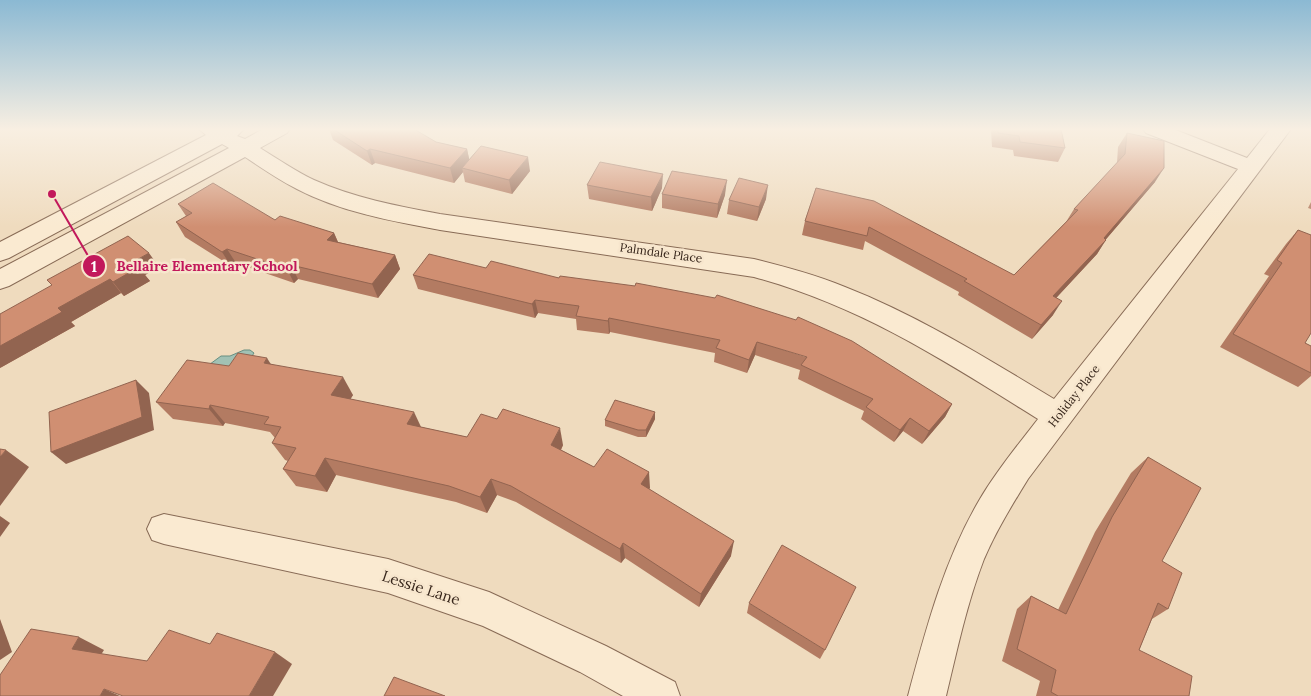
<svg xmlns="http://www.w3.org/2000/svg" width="1311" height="696" font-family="Lora,serif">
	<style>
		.water { fill: #a1c1b4; stroke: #688f81 }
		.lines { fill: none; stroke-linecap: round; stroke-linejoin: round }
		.minor-casing { stroke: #886b56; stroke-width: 2 }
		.minor { fill: #faead1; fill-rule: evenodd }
		.wall { fill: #b37b62 }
		.shaded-wall { fill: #926450 }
		.building { fill: #d08f72; stroke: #926450 }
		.labels { text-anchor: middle; stroke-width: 5; stroke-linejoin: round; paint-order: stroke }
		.street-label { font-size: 12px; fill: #37261b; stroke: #f7e6cd }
		.near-street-label { font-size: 15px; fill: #37261b; stroke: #f7e6cd }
		.leader { fill: none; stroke: #c2185b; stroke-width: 2 }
		.callout-dot { fill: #c2185b; stroke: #f7e6cd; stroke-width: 2 }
		.mark-label { font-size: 15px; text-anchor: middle; font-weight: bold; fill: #fff }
		.callout-label { font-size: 14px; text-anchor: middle; font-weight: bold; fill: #c2185b; stroke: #f7e6cd; stroke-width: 5; stroke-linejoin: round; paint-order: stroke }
	</style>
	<rect width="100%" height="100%" fill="#efdbbe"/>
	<!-- water -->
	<polygon class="water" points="244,350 250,350 254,353 245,367 206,367 221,356 230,356"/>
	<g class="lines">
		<!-- minor casing -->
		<g class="minor-casing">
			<g id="minor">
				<path d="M199 129H244L237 136 245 139 263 129H290L287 133 260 148C278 159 295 171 314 180 354 198 397 206 440 214L754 259C785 267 816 275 845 287 919 316 986 358 1054 399L1238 169 1146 133 1143 129H1173L1247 158 1270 129H1291L1028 479C1012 505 996 531 984 559 967 603 957 650 946 696H908C926 629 944 560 980 499 997 470 1018 445 1038 419 945 361 861 306 754 277L440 230C392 221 341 212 297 189 279 180 262 168 245 157L9 286 0 289V269L229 148 222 144 9 258 0 261V242L206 135Z"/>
				<polygon points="164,514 388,559 489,592 606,646 675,682 680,696 623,696 580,672 483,626 388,593 164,544 152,540 147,529 152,518"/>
			</g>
		</g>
		<!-- minor -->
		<use href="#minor" class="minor"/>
	</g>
	<!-- wall -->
	<g class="wall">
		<polygon points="329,129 414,129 436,142 467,149 469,159 530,171 512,194 465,182 463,172 454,183 375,163 372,165 333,140"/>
		<polygon points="991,129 1061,129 1065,148 1058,162 1014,156 1013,150 992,147"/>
		<polygon points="1127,133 1155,182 1106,239 1097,254 1056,298 1053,315 1032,339 958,295 959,292 865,241 863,250 802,235 805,221 816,188 1014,275 1066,222 1074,209 1117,163 1118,147"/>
		<polygon points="587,185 662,188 652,211 589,199"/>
		<polygon points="662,194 725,195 717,218 662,208"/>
		<polygon points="766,199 757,221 727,214 729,200"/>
		<polygon points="1311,202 1311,209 1308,208"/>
		<polygon points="178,204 275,220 334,233 338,242 395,255 400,269 378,298 298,279 294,283 236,263 231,266 185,237 176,222 186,216"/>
		<polygon points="1298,230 1305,343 1311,346 1311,376 1298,387 1220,347 1269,276 1264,274 1286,244"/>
		<polygon points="159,267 145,275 150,281 124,296 121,293 71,322 75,326 0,368 52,285 47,280"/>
		<polygon points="486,268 559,278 952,404 945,417 922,444 903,431 894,442 861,419 864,411 798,379 800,370 755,355 747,373 714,362 715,353 610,332 609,334 577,330 576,319 538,313 535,318 418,289 413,275"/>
		<polygon points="271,364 353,395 350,399 421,427 467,437 563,445 561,450 594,467 649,472 649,489 731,556 699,607 625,558 621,563 516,502 497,495 487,513 456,502 336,475 327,492 296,486 283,469 288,461 285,460 272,443 275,438 270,432 225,423 223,426 173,419 156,402 229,366"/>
		<polygon points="655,412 655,419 646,437 638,437 605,426 605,420"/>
		<polygon points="1148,457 1162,561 1168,609 1152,619 1139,650 1189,696 1036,696 1040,681 1002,661 1017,609 1031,596 1058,610 1095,532 1131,473"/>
		<polygon points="749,603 825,650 820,659 747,613"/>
	</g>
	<!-- shaded-wall -->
	<g class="shaded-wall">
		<polygon points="370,149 375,163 372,165 367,151"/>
		<polygon points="467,149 470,163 462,168 463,172 454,183 450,168"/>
		<polygon points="528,157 530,171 512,194 509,180"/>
		<polygon points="1164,168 1155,182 1096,251 1106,240 1097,254 1045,310 1053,296"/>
		<polygon points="663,174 662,188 652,211 651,197"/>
		<polygon points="727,180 725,195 717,218 718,204"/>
		<polygon points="768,185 766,199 757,221 759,207"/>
		<polygon points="334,233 340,247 327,240"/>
		<polygon points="227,249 236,263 231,266 222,252"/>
		<polygon points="149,253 159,267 145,275 150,281 124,296 113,282 133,262"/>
		<polygon points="395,255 400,269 378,298 372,284"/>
		<polygon points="291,265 298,279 294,283 287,269"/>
		<polygon points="110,279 121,293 71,322 75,326 0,368 0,346 58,308"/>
		<polygon points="535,300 538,313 535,318 532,304"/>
		<polygon points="1062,301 1053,315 1032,339 1041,325"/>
		<polygon points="609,318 610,332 609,334 608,321"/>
		<polygon points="757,342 755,355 747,373 749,360"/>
		<polygon points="267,358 279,377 264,363"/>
		<polygon points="343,377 353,395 342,413 331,395"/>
		<polygon points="136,380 149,393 154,430 66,464 51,452"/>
		<polygon points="952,404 945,417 922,444 929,431"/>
		<polygon points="210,405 225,423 223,426 209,409"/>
		<polygon points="414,412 422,429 407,424"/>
		<polygon points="655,412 655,419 646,437 646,430"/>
		<polygon points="910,418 903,431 894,442 900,430"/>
		<polygon points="560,428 563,445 555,462 551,445"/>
		<polygon points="6,450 29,467 0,506 0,457"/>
		<polygon points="325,458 336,475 327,492 315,476"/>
		<polygon points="649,472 650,488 641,500 641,484"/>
		<polygon points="491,479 497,495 487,513 480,497"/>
		<polygon points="0,516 10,523 0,537"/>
		<polygon points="734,541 731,556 699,607 701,594"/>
		<polygon points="623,543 625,558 621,563 620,549"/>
		<polygon points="0,619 12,652 0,660"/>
		<polygon points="79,637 104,650 97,661 72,649"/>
		<polygon points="275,652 292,664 273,696 249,696"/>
		<polygon points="104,689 120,696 100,696"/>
	</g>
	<!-- building -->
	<g class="building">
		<polygon points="333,129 414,129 436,142 467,149 450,168 370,149 367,151"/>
		<polygon points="998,129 1061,129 1065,148 1020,142 1019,136 998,133"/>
		<polygon points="1127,133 1164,141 1164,168 1104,238 1106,240 1053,296 1062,301 1041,325 964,281 967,279 869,227 867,236 805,221 816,188 874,201 1014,275 1078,210 1074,209 1125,154"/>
		<polygon points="481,146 528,157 509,180 462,168"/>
		<polygon points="600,162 663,174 651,197 587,185"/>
		<polygon points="672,171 727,180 718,204 662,194"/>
		<polygon points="739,178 768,185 759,207 729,200"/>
		<polygon points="213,183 275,220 280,216 334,233 327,240 395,255 372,284 291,265 287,269 227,249 222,252 176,222 192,213 178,204"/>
		<polygon points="1298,230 1311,235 1311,333 1305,343 1311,346 1311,373 1233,334 1282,263 1277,260"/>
		<polygon points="128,236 149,253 133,262 139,267 113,282 110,279 58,308 62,312 0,346 0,314 52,285 47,280"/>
		<polygon points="429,254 486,268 491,261 559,278 560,276 635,286 636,283 715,298 717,295 796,320 798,317 852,341 952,404 929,431 910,418 900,430 866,407 873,399 801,365 807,357 757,342 749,360 716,348 720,340 609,318 608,321 576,316 579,306 535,300 532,304 413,275"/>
		<polygon points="238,353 267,358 264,363 343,377 331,395 414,412 407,424 467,437 481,414 497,419 503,409 560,428 551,445 594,467 607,449 649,472 641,484 734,541 701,594 623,543 620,549 511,486 491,479 480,497 449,486 325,458 315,476 283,469 296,448 272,443 281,427 264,424 269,417 210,405 209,409 156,402 187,360 229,366"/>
		<polygon points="136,380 142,417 51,452 49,412"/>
		<polygon points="615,400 655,412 646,430 638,430 605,420"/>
		<polygon points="0,449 6,450 0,457"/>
		<polygon points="1148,457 1201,488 1162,561 1182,573 1168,609 1158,603 1139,650 1192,676 1189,696 1058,696 1051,692 1056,670 1017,649 1031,596 1066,614 1112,517"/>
		<polygon points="782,545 856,587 825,650 749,603"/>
		<polygon points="31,629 79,637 72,649 147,661 169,630 210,644 217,633 275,652 249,696 123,696 104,689 100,696 0,696 0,675"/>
		<polygon points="394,677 445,696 384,696"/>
	</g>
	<!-- sky -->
	<linearGradient id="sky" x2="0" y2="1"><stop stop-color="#8bb9d3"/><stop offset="0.57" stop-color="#f8efe2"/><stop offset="1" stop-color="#f8efe2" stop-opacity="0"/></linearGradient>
	<rect width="1311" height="227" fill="url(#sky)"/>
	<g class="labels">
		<!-- street labels -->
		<g class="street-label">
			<text transform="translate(661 253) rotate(8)" y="4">Palmdale Place</text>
			<text transform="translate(1074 396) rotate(-52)" y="4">Holiday Place</text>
		</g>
		<!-- near-street labels -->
		<g class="near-street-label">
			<text transform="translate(421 588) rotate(18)" y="5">Lessie Lane</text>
		</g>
	</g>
	<!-- callouts -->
	<path class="leader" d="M52 194L94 266"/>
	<g class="callout-dot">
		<circle cx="52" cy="194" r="5"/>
		<circle cx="94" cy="266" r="12"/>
	</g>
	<g class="mark-label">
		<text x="94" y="272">1</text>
	</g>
	<g class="callout-label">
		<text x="207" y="271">Bellaire Elementary School</text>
	</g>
</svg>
